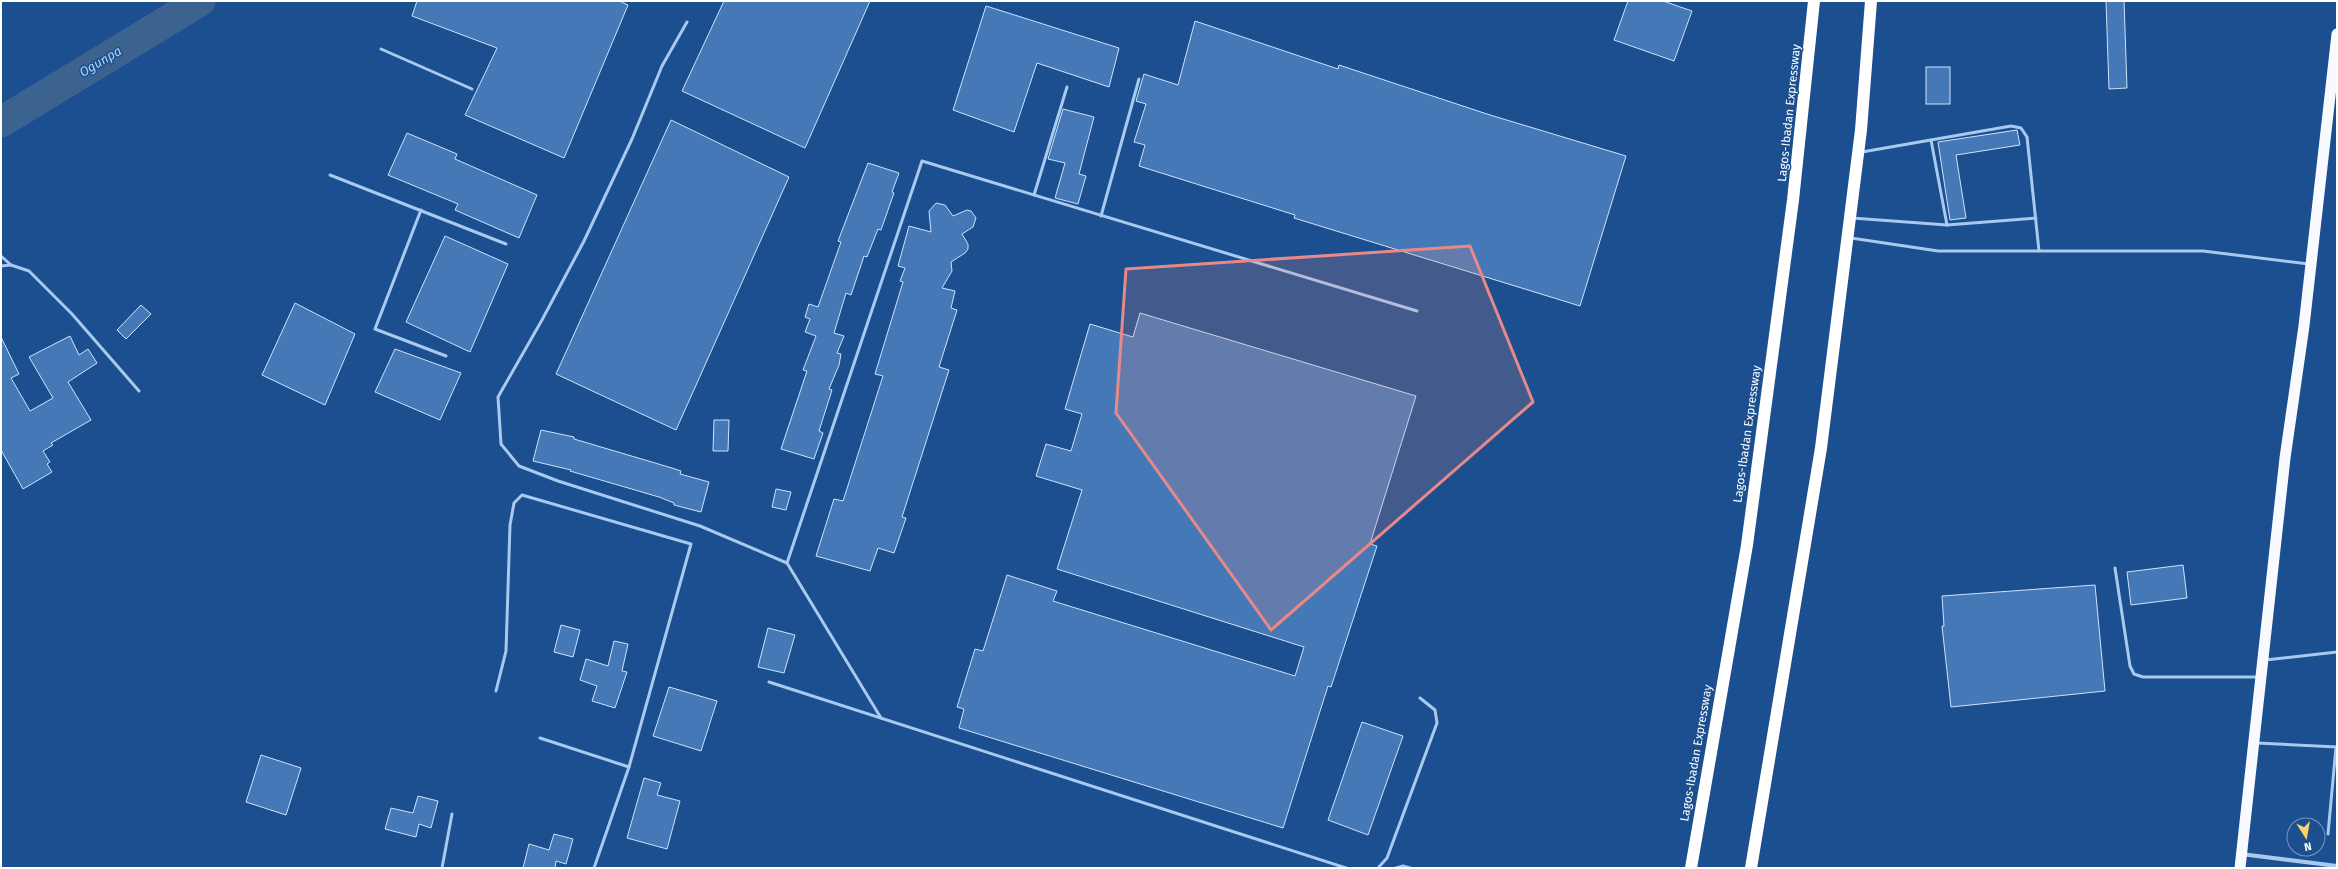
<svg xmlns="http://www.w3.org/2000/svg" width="2338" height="869" font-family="'Fira Sans',sans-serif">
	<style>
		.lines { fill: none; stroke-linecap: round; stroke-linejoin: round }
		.river { stroke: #3c6290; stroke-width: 31 }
		.building { fill: #4478b7; stroke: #cfe3fa }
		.service { stroke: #a9c9ee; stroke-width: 3 }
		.minor { stroke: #a9c9ee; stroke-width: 4 }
		.trunk { stroke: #f8faff; stroke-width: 11 }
		.motorway { stroke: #fff; stroke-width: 12 }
		.marked { fill: #e88989; fill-opacity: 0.2; stroke: #e88989; stroke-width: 3; stroke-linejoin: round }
		.labels { text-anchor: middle; stroke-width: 3; stroke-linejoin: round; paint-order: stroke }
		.street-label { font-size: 12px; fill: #fff; stroke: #1b4f8f }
		.water-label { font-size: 13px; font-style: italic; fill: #b5d3f5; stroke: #1b4f8f }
	</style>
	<rect width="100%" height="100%" fill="#1b4f8f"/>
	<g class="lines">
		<!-- river -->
		<polyline class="river" points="1,122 200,1"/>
	</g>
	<!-- building -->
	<g class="building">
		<polygon points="417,1 619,1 628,5 564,158 465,115 497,48 412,16"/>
		<polygon points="724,1 870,1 805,148 682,91"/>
		<polygon points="1628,1 1663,1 1692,11 1674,61 1614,40"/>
		<polygon points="2106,1 2124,1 2127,88 2109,89"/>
		<polygon points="986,6 1119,48 1109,87 1037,63 1014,132 953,110"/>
		<polygon points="1195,21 1338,69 1339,65 1490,115 1626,156 1580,306 1294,218 1295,215 1139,166 1145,145 1134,142 1146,104 1136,101 1144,74 1178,85"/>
		<rect x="1926" y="67" width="24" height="37"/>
		<polygon points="1063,109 1094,117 1079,174 1086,176 1078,204 1055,198 1065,163 1048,159"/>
		<polygon points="671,120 789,177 676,430 556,374"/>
		<polygon points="2017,130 2020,145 1956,155 1966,218 1950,220 1938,142"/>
		<polygon points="407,133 457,154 455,159 537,195 519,238 455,210 458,204 388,175"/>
		<polygon points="868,163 899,173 892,192 894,193 881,230 878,229 867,257 864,256 851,295 846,293 834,333 844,336 837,353 841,354 839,365 829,389 832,390 819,431 823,433 814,459 781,449 807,371 803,370 816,336 805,332 810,319 805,317 809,304 818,307 841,242 838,241"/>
		<polygon points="936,203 945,205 953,216 967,210 971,211 976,218 973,227 962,234 968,244 968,249 965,253 951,262 952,271 942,288 955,291 951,308 957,310 939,367 949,370 902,517 906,518 894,553 878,548 870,571 816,556 834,499 843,501 883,376 875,374 903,282 900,281 905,268 898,266 909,226 931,232 929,211"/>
		<polygon points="445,236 508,264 470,352 406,322"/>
		<polygon points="295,303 355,334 325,405 262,375"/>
		<polygon points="141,305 151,314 126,339 117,330"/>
		<polygon points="1140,313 1416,396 1370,544 1377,546 1331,687 1328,686 1283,828 959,728 964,709 957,707 975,649 983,651 1007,575 1057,591 1053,601 1295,676 1304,647 1057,569 1082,490 1036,476 1046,444 1071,451 1082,414 1065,409 1090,324 1133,337"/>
		<polygon points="70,336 79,355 88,349 97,363 68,382 91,420 51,443 53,445 43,451 50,462 47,464 52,472 23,489 1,450 1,337 19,374 11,378 30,411 53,398 29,357"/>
		<polygon points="395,349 461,373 440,420 375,392"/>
		<polygon points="714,420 729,420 728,451 713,451"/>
		<polygon points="541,430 574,437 574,439 672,468 681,471 680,474 709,482 701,512 674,505 674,503 659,497 570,471 571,470 533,461"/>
		<polygon points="776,489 791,492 786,510 772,507"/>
		<polygon points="2183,565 2187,598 2131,605 2127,572"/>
		<polygon points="2095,585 2105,691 1951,707 1942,626 1944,626 1942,596"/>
		<polygon points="561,625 580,630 573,657 554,652"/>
		<polygon points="768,628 795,635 784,673 758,667"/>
		<polygon points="614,641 628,644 622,671 627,672 615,708 592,701 597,686 580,680 586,659 608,666"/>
		<polygon points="669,687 717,701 701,751 653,736"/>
		<polygon points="1362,722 1403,736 1368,835 1328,820"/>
		<polygon points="261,755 301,768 286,815 246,802"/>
		<polygon points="644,778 661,783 657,795 680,801 667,849 627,838"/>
		<polygon points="418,796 438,801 431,828 419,824 416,837 385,829 391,808 413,813"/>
		<polygon points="554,834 573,839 566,864 556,861 555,868 523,868 529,844 549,850"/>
	</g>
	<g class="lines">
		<!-- service -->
		<g class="service">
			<polyline points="687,22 662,66 632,139 584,241 542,320 498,397 501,444 519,466 558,481 700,526 787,563"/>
			<polyline points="381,49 472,89"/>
			<polyline points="1931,140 1947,225"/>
			<polyline points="1862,152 2011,126 2021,128 2027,137 2039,251"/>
			<polyline points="330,175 506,244"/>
			<polyline points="1034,195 1067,87"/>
			<polyline points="421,210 375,329 446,356"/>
			<polyline points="1101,216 1139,79"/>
			<polyline points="1852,218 1947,225 2036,218"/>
			<polyline points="1851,238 1938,251 2203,251 2309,264"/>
			<polyline points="1,256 11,265"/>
			<polyline points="1,266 11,265 29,271 72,314 139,391"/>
			<polyline points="2115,568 2130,666 2134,674 2143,677 2260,677"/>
			<polyline points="2265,660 2337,652"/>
			<polyline points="769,682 1346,868"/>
			<polyline points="496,691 506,651 510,525 514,503 522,495 691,544 629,767 594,868"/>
			<polyline points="881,718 787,563 922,161 1417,311"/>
			<polyline points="540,738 629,767"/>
			<polyline points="2257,743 2337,747"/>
			<polyline points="2328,834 2336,747"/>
			<polyline points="442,868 452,814"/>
			<polyline points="1378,868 1387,858 1437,723 1435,710 1420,698"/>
			<polyline points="1396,868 1403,866 1410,868"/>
		</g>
		<!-- minor -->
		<polyline class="minor" points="2241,854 2337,866"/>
		<!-- trunk -->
		<polyline class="trunk" points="2240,868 2285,458 2304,326 2337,34"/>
		<!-- motorway -->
		<g class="motorway">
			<polyline points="1691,868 1747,545 1793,200 1814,1"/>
			<polyline points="1751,868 1821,448 1861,130 1871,1"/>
		</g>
	</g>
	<!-- marked area -->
	<path class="marked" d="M1470 246 1533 402 1271 630 1116 413 1126 269Z"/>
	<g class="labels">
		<!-- street labels -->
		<g class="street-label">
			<text transform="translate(1789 113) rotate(-84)" y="4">Lagos-Ibadan Expressway</text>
			<text transform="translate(1747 434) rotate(-82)" y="4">Lagos-Ibadan Expressway</text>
			<text transform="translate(1696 753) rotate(-80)" y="4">Lagos-Ibadan Expressway</text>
		</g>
		<!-- water labels -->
		<g class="water-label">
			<text transform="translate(100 61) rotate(-31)" y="5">Ogunpa</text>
		</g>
	</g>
	<!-- border -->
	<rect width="2338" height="869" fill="none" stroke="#ffffff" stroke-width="4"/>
	<!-- north arrow -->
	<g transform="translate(2306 837) rotate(169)"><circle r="19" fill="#1b4f8f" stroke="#7695bc"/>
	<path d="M0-3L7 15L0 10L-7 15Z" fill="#ffd166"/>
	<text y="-6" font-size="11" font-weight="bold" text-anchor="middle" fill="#ffffff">N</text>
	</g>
</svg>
